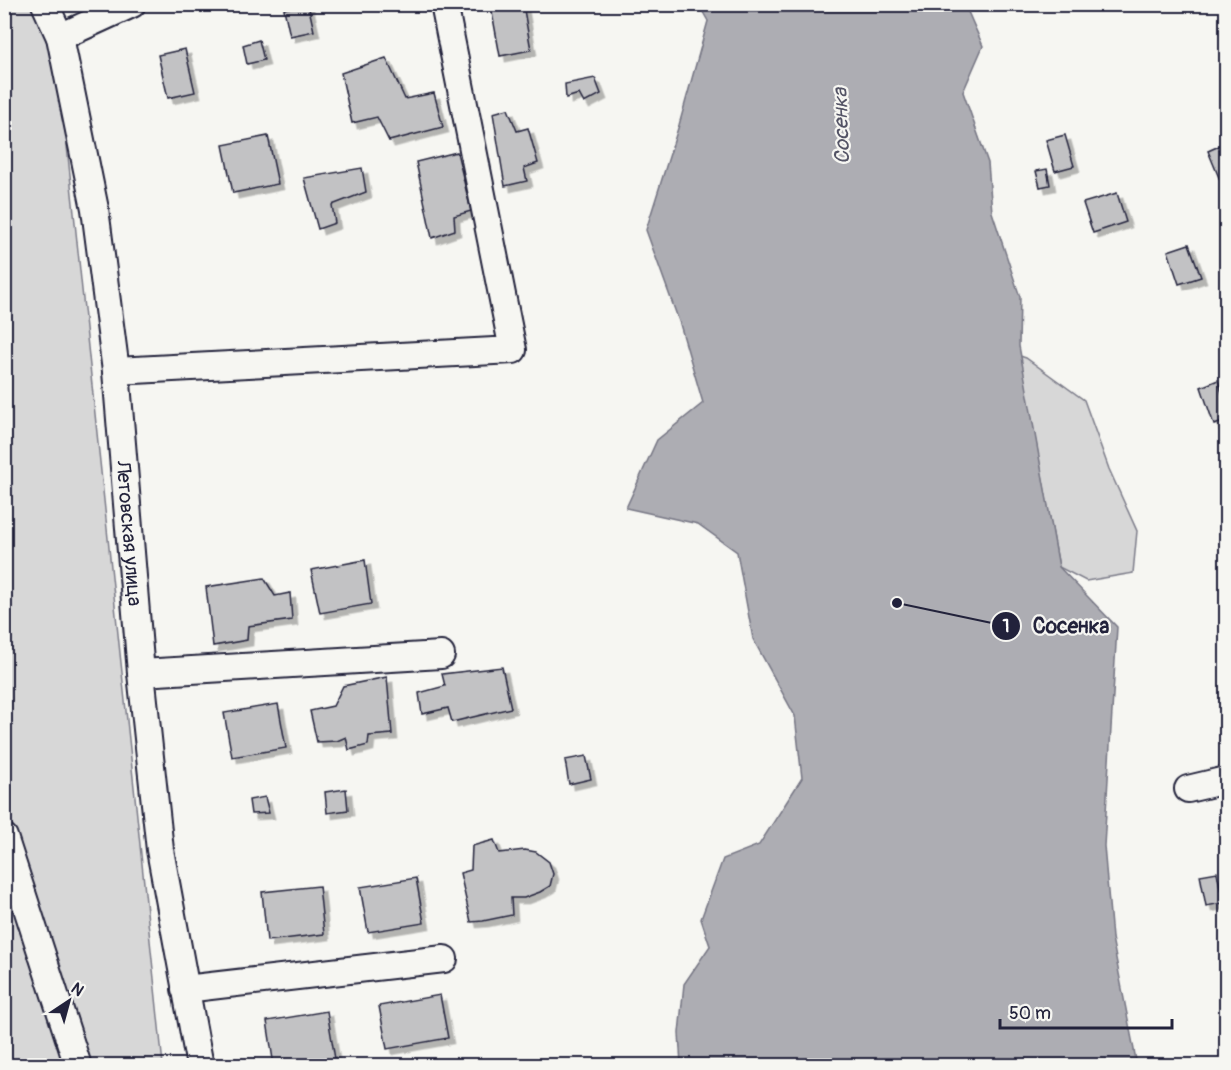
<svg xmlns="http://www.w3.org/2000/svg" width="1231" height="1070" font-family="Pangolin,sans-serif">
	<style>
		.green { fill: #d7d7d7; stroke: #7c7c89; stroke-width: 1.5 }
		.water { fill: #adadb3; stroke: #757583; stroke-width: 1.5 }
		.building { fill: #c2c2c4; stroke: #22223b; stroke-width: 1.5; filter: url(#shadow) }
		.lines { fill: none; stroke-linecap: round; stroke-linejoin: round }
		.minor-casing { stroke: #22223b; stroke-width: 30 }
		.minor { stroke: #f6f6f2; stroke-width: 26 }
		.labels { text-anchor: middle; stroke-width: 4.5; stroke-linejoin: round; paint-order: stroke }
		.street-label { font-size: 20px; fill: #22223b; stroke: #f6f6f2 }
		.water-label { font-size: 21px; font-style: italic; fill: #535365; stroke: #f6f6f2 }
		.leader { fill: none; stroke: #22223b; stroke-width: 2 }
		.callout-dot { fill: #22223b; stroke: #f6f6f2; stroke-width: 2 }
		.mark-label { font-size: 18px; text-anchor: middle; font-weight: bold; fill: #fff }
		.callout-label { font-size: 21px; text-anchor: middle; font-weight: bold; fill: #22223b; stroke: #f6f6f2; stroke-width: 4.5; stroke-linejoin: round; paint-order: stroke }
	</style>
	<defs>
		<filter id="shadow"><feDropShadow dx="5.5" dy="5.5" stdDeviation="0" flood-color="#0004"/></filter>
	</defs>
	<rect width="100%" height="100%" fill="#f6f6f2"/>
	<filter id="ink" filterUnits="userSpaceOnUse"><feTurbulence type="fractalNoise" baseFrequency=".0167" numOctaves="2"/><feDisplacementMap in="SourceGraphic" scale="12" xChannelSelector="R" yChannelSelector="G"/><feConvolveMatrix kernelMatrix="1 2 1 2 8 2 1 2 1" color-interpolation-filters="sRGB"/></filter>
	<g filter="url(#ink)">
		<!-- green -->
		<g class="green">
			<polygon points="32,4 58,60 163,1065 5,1066 4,5"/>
			<polygon points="1020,356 1026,358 1084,400 1109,469 1137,531 1133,573 1086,581 1059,567"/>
		</g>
		<!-- water -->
		<polygon class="water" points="699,5 965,5 983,46 963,92 988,163 992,212 1020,297 1019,346 1059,567 1117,627 1104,846 1112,938 1137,1065 681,1065 679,1033 684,984 710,946 701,919 723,859 759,845 802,778 795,716 753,639 737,552 698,524 626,508 657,440 703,403 680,324 646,230 679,125 708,21"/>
		<!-- building -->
		<g class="building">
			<polygon points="304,4 308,4 314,31 290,36 284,9"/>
			<polygon points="505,4 523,4 531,50 500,56 491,7"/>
			<polygon points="259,40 264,60 247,64 243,45"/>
			<polygon points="185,49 195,92 168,98 158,55"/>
			<polygon points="386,58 405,99 434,93 443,127 389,141 377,117 352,123 341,73"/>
			<polygon points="595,78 601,94 584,103 579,94 566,98 565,84"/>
			<polygon points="508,109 517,131 528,128 538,163 524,168 527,181 505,186 493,113"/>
			<polygon points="1065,135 1074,166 1055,171 1046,140"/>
			<polygon points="268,136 278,184 233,193 223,145"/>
			<polygon points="1226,143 1226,177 1220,180 1208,151"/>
			<polygon points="457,152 471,211 454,216 455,230 432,238 416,162"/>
			<polygon points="362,168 366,192 332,205 335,223 318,229 304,178"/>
			<polygon points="1047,169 1050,185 1040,187 1036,171"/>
			<polygon points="1117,193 1126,222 1093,233 1083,203"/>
			<polygon points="1189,244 1201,277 1179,284 1168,251"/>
			<polygon points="1218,380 1226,405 1226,421 1214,425 1201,387"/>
			<polygon points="365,560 371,604 320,613 311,570"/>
			<polygon points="264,578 275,596 290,593 292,620 248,626 247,640 213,646 206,587"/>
			<polygon points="502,667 511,708 452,722 448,708 422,714 419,693 445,686 442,674"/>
			<polygon points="387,677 392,734 369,736 368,745 349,750 346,737 337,741 317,742 310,711 333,706 343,686"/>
			<polygon points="278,704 286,748 232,757 224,713"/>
			<polygon points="586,756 591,779 569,784 565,760"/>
			<polygon points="346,789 348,810 327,813 325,792"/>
			<polygon points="265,797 269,813 251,814 249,800"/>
			<polygon points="494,840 499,853 525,850 536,852 549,862 553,874 550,886 540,892 524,898 511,898 512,915 483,921 471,922 460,873 471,870 472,846"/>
			<polygon points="1217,872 1223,903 1206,906 1200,875"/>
			<polygon points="416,878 424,923 368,932 360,887"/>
			<polygon points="319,886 324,934 267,941 262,892"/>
			<polygon points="440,995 448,1038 387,1049 379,1006"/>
			<polygon points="327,1011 335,1059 299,1066 274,1066 267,1021"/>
		</g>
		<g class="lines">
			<!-- minor casing -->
			<g class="minor-casing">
				<g id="minor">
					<path id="s1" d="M45 4 60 37 95 209 116 371 141 673 160 850 200 1066"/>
					<polyline points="60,37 132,4"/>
					<polyline points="116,371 513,350 444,4"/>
					<polyline points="141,673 441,655"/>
					<polyline points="1188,789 1226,780"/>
					<polyline points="4,837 78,1066"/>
					<polyline points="185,989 444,959"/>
				</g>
			</g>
			<!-- minor -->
			<use href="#minor" class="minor"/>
		</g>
	</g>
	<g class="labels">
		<!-- street labels -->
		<g class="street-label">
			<text dy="7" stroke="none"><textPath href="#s1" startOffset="538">Летовская улица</textPath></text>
		</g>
		<!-- water labels -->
		<g class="water-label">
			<text transform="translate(841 126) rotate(-92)" y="7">Сосенка</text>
		</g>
	</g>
	<!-- callouts -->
	<path class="leader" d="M897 603L1006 626"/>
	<g class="callout-dot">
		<circle cx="897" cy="603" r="6"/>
		<circle cx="1006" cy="626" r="15"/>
	</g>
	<g class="mark-label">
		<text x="1006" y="632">1</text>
	</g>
	<g class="callout-label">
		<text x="1071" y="633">Сосенка</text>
	</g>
	<!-- margin -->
	<rect width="1231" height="1070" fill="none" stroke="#f6f6f2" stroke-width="24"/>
	<rect x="12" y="12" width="1207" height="1046" fill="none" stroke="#22223b" stroke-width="2" filter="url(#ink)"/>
	<!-- north arrow -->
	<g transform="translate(69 1001) rotate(36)" stroke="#f6f6f2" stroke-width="4.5" paint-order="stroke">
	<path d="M0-4.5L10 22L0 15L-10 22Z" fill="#22223b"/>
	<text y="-9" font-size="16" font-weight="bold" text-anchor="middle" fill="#22223b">N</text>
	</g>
	<!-- scale -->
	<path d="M1000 1019v9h172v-9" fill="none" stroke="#22223b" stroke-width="3"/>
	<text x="1009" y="1019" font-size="18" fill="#22223b" stroke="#f6f6f2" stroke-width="4.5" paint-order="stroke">50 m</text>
</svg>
